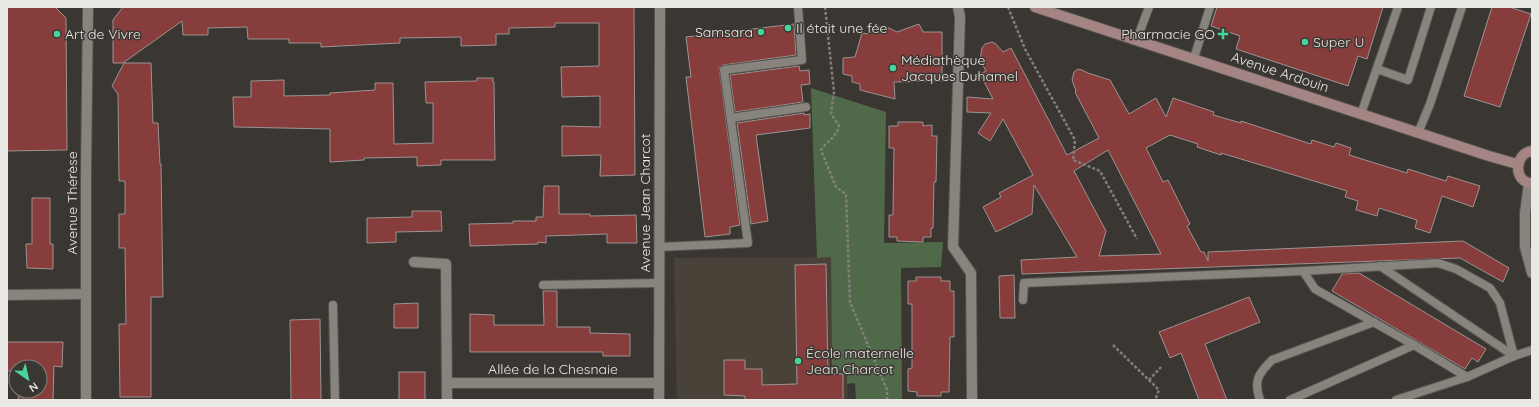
<svg xmlns="http://www.w3.org/2000/svg" width="1539" height="407" font-family="Quicksand,sans-serif">
	<style>
		.built { fill: #494238 }
		.green { fill: #506a49 }
		.building { fill: #863d3b; stroke: #9c9493; fill-rule: evenodd }
		.lines { fill: none; stroke-linecap: round; stroke-linejoin: round }
		.lane-casing { stroke: #55524e; stroke-width: 10 }
		.street-casing { stroke: #55524e; stroke-width: 12 }
		.secondary-casing { stroke: #55524e; stroke-width: 12 }
		.path { stroke: #83807c; stroke-width: 2.5; stroke-dasharray: 3 2; stroke-linecap: butt }
		.lane { stroke: #87837d; stroke-width: 8 }
		.street { stroke: #87837d; stroke-width: 10 }
		.secondary { stroke: #a48584; stroke-width: 10 }
		.poi-dot { fill: #49d49c; stroke: #3a3631; stroke-width: 1.5 }
		.labels { text-anchor: middle; stroke-width: 3; stroke-linejoin: round; paint-order: stroke }
		.poi-label { font-size: 14px; fill: #eae8e5; stroke: #3a3631; text-anchor: start }
		.street-label { font-size: 14px; fill: #eae8e5; stroke: #3a3631 }
	</style>
	<rect width="100%" height="100%" fill="#3a3631"/>
	<!-- built -->
	<polygon class="built" points="831,257 832,369 847,369 848,400 677,400 674,258"/>
	<!-- green -->
	<polygon class="green" points="811,88 886,112 884,243 943,242 941,267 901,268 902,400 856,400 855,383 847,384 847,369 832,370 831,257 817,258"/>
	<!-- building -->
	<g class="building">
		<polygon points="7,7 55,7 66,18 67,150 7,151"/>
		<polygon points="123,7 634,7 635,175 600,176 601,155 562,156 562,126 600,127 600,96 562,97 561,67 599,66 599,23 555,23 555,27 509,28 509,34 496,34 496,45 461,46 461,37 400,38 400,43 321,47 321,43 289,43 289,39 248,39 247,27 208,28 208,35 183,35 182,21 123,63 113,63 113,20"/>
		<polygon points="1217,7 1383,7 1367,59 1358,56 1348,86 1236,49 1240,36 1211,26"/>
		<polygon points="1492,7 1509,7 1531,14 1500,107 1464,96"/>
		<polygon points="794,24 796,55 723,65 719,68 740,225 730,227 730,234 705,237 686,77 691,77 686,37"/>
		<polygon points="919,24 923,32 942,32 942,81 894,82 895,99 860,90 860,84 852,82 852,76 843,74 843,58 855,57 862,33 869,34 876,27 882,26 887,27 897,32"/>
		<path d="M992 42 996 44 1003 52 1011 48 1067 155 1099 138 1075 92 1076 91 1072 80 1074 72 1078 69 1082 70 1088 73 1110 80 1129 114 1156 98 1166 117 1173 98 1214 112 1213 115 1241 123V121L1311 144 1312 140 1334 147 1336 143 1351 148 1349 155 1407 173 1408 169 1446 181 1448 176 1480 186 1473 207 1442 196 1430 233 1415 228 1417 220 1379 208 1377 216 1356 210 1358 201 1345 197 1347 191 1221 153V155L1197 147 1198 144 1170 135 1146 148 1163 182 1168 180 1190 224 1187 226 1201 252H1204L1208 261V252L1463 241 1509 268 1503 282 1460 258 1022 274 1021 260 1077 257 1034 185 1032 214 996 232 983 207 1001 197 999 193 1033 175 1003 119 990 141 978 133 991 113 967 112V97L993 99 980 74 986 71 980 60 982 48 985 44ZM1108 150 1129 191 1161 254 1099 256 1106 231 1074 171Z"/>
		<polygon points="124,63 151,63 153,123 158,123 160,164 161,164 163,297 151,297 151,397 120,397 119,324 126,324 125,248 119,248 119,214 125,214 125,181 119,181 118,94 112,86"/>
		<polygon points="799,66 800,71 809,70 810,84 801,85 803,102 735,112 730,75"/>
		<polygon points="477,78 493,78 493,82 494,82 495,160 441,160 441,165 417,166 417,157 364,158 364,160 330,162 330,129 234,127 233,97 251,97 251,81 284,80 284,96 330,95 330,93 375,90 375,83 393,83 394,144 433,143 433,103 426,103 425,82 477,81"/>
		<polygon points="804,113 804,115 810,114 810,128 756,135 768,221 751,224 737,123"/>
		<polygon points="898,122 923,122 923,126 932,125 932,136 937,136 936,182 934,182 933,228 931,228 931,237 923,237 923,242 897,241 897,237 889,237 889,215 893,215 894,148 889,148 889,126 898,126"/>
		<polygon points="544,186 559,186 559,214 590,214 590,216 636,215 637,243 607,243 607,234 546,236 546,243 538,242 538,244 470,246 469,224 513,223 513,221 536,221 536,217 543,217"/>
		<polygon points="32,198 50,198 50,244 53,244 53,269 27,268 26,244 32,244"/>
		<polygon points="412,211 441,211 442,231 396,232 396,242 367,243 367,218 412,217"/>
		<polygon points="826,264 828,374 843,374 843,400 745,400 745,396 724,395 724,360 745,360 745,369 762,369 762,385 797,384 795,265"/>
		<polygon points="1359,273 1486,349 1478,362 1472,358 1465,369 1332,291 1342,274"/>
		<polygon points="1014,275 1015,318 1000,318 999,276"/>
		<polygon points="916,277 941,277 941,281 950,281 950,291 954,291 954,337 950,337 949,392 941,392 941,396 917,396 917,392 908,391 908,369 912,368 912,304 908,304 908,281 916,281"/>
		<polygon points="543,291 557,291 557,327 590,327 590,333 630,334 630,356 603,356 603,352 470,352 470,314 494,315 494,325 544,325"/>
		<polygon points="1249,297 1260,322 1205,344 1227,400 1199,400 1181,353 1170,358 1159,332"/>
		<polygon points="418,303 418,328 394,328 394,304"/>
		<polygon points="320,319 321,400 291,400 290,320"/>
		<polygon points="7,342 63,342 62,367 54,366 53,400 18,400 19,391 40,391 40,367 16,367 16,371 7,371"/>
		<rect x="399" y="372" width="26" height="28"/>
	</g>
	<g class="lines">
		<!-- lane casing -->
		<g class="lane-casing">
			<g id="lane">
				<polyline points="1137,39 1149,7"/>
				<polyline points="1194,58 1210,7"/>
				<polyline points="1377,69 1408,80 1431,7"/>
				<polyline points="1361,114 1398,7"/>
				<polyline points="731,118 806,107"/>
				<polyline points="1418,133 1430,104 1462,7"/>
				<polyline points="659,247 748,243 724,70 802,60 798,7"/>
				<polyline points="1380,266 1514,356"/>
				<polyline points="1303,271 1315,289 1414,345 1467,377"/>
				<polyline points="543,285 658,283"/>
				<polyline points="1023,300 1024,283 1303,271 1438,263 1456,269 1490,288 1500,303 1514,356"/>
				<polyline points="333,305 335,400"/>
				<path d="M1260 400C1253 380 1259 373 1272 360L1374 322"/>
				<polyline points="1290,400 1414,345"/>
				<polyline points="1396,400 1467,377 1514,356 1532,350"/>
			</g>
		</g>
		<!-- street casing -->
		<g class="street-casing">
			<g id="street">
				<polyline points="958,7 960,17 953,247 971,273 972,400"/>
				<polyline points="1529,183 1525,213 1525,247 1532,273"/>
				<polyline points="414,262 446,264 447,400"/>
				<polyline points="7,295 86,294"/>
				<polyline points="447,383 658,383"/>
				<polyline points="86,400 86,172 88,7"/>
				<polyline points="659,400 660,7"/>
			</g>
		</g>
		<!-- secondary casing -->
		<g class="secondary-casing">
			<g id="secondary">
				<polyline points="1035,7 1489,156 1517,164"/>
				<path d="M1532 151C1514 153 1513 183 1532 183"/>
			</g>
		</g>
		<!-- path -->
		<g class="path">
			<path d="M825 7 834 92 831 113 839 126C836 138 828 140 821 150L836 187 846 194 850 302 887 390V400"/>
			<polyline points="1008,7 1025,49 1075,140 1073,160 1100,171 1137,239"/>
			<polyline points="1113,345 1159,390 1155,400"/>
			<polyline points="1149,380 1161,367"/>
		</g>
		<!-- lane -->
		<use href="#lane" class="lane"/>
		<!-- street -->
		<use href="#street" class="street"/>
		<!-- secondary -->
		<use href="#secondary" class="secondary"/>
	</g>
	<!-- markers -->
	<g class="poi-dot">
		<circle cx="788" cy="28" r="4"/>
		<circle cx="761" cy="32" r="4"/>
		<circle cx="57" cy="34" r="4"/>
		<path d="M1221 28h4v4h4v4h-4v4h-4v-4h-4v-4h4z"/>
		<circle cx="1305" cy="42" r="4"/>
		<circle cx="893" cy="68" r="4"/>
		<circle cx="798" cy="361" r="4"/>
	</g>
	<g class="labels">
		<!-- poi labels -->
		<g class="poi-label">
			<text x="796" y="33">Il était une fée</text>
			<text x="753" y="37" text-anchor="end">Samsara</text>
			<text x="65" y="39">Art de Vivre</text>
			<text x="1215" y="39" text-anchor="end">Pharmacie GO</text>
			<text x="1313" y="47">Super U</text>
			<text x="901" y="65">Médiathèque<tspan x="901" dy="16">Jacques Duhamel</tspan></text>
			<text x="806" y="358">École maternelle<tspan x="806" dy="16">Jean Charcot</tspan></text>
		</g>
		<!-- street labels -->
		<g class="street-label">
			<text transform="translate(1280 72) rotate(18)" y="5">Avenue Ardouin</text>
			<text transform="translate(72 203) rotate(-90)" y="5">Avenue Thérèse</text>
			<text transform="translate(645 203) rotate(-90)" y="5">Avenue Jean Charcot</text>
			<text x="553" y="374">Allée de la Chesnaie</text>
		</g>
	</g>
	<!-- border -->
	<rect width="1539" height="407" fill="none" stroke="#eae8e5" stroke-width="16"/>
	<!-- north arrow -->
	<g transform="translate(28 379) rotate(146)"><circle r="19" fill="#3a3631" stroke="#807d79"/>
	<path d="M0-3L7 15L0 10L-7 15Z" fill="#49d49c"/>
	<text y="-6" font-size="11" font-weight="bold" text-anchor="middle" fill="#eae8e5">N</text>
	</g>
</svg>
